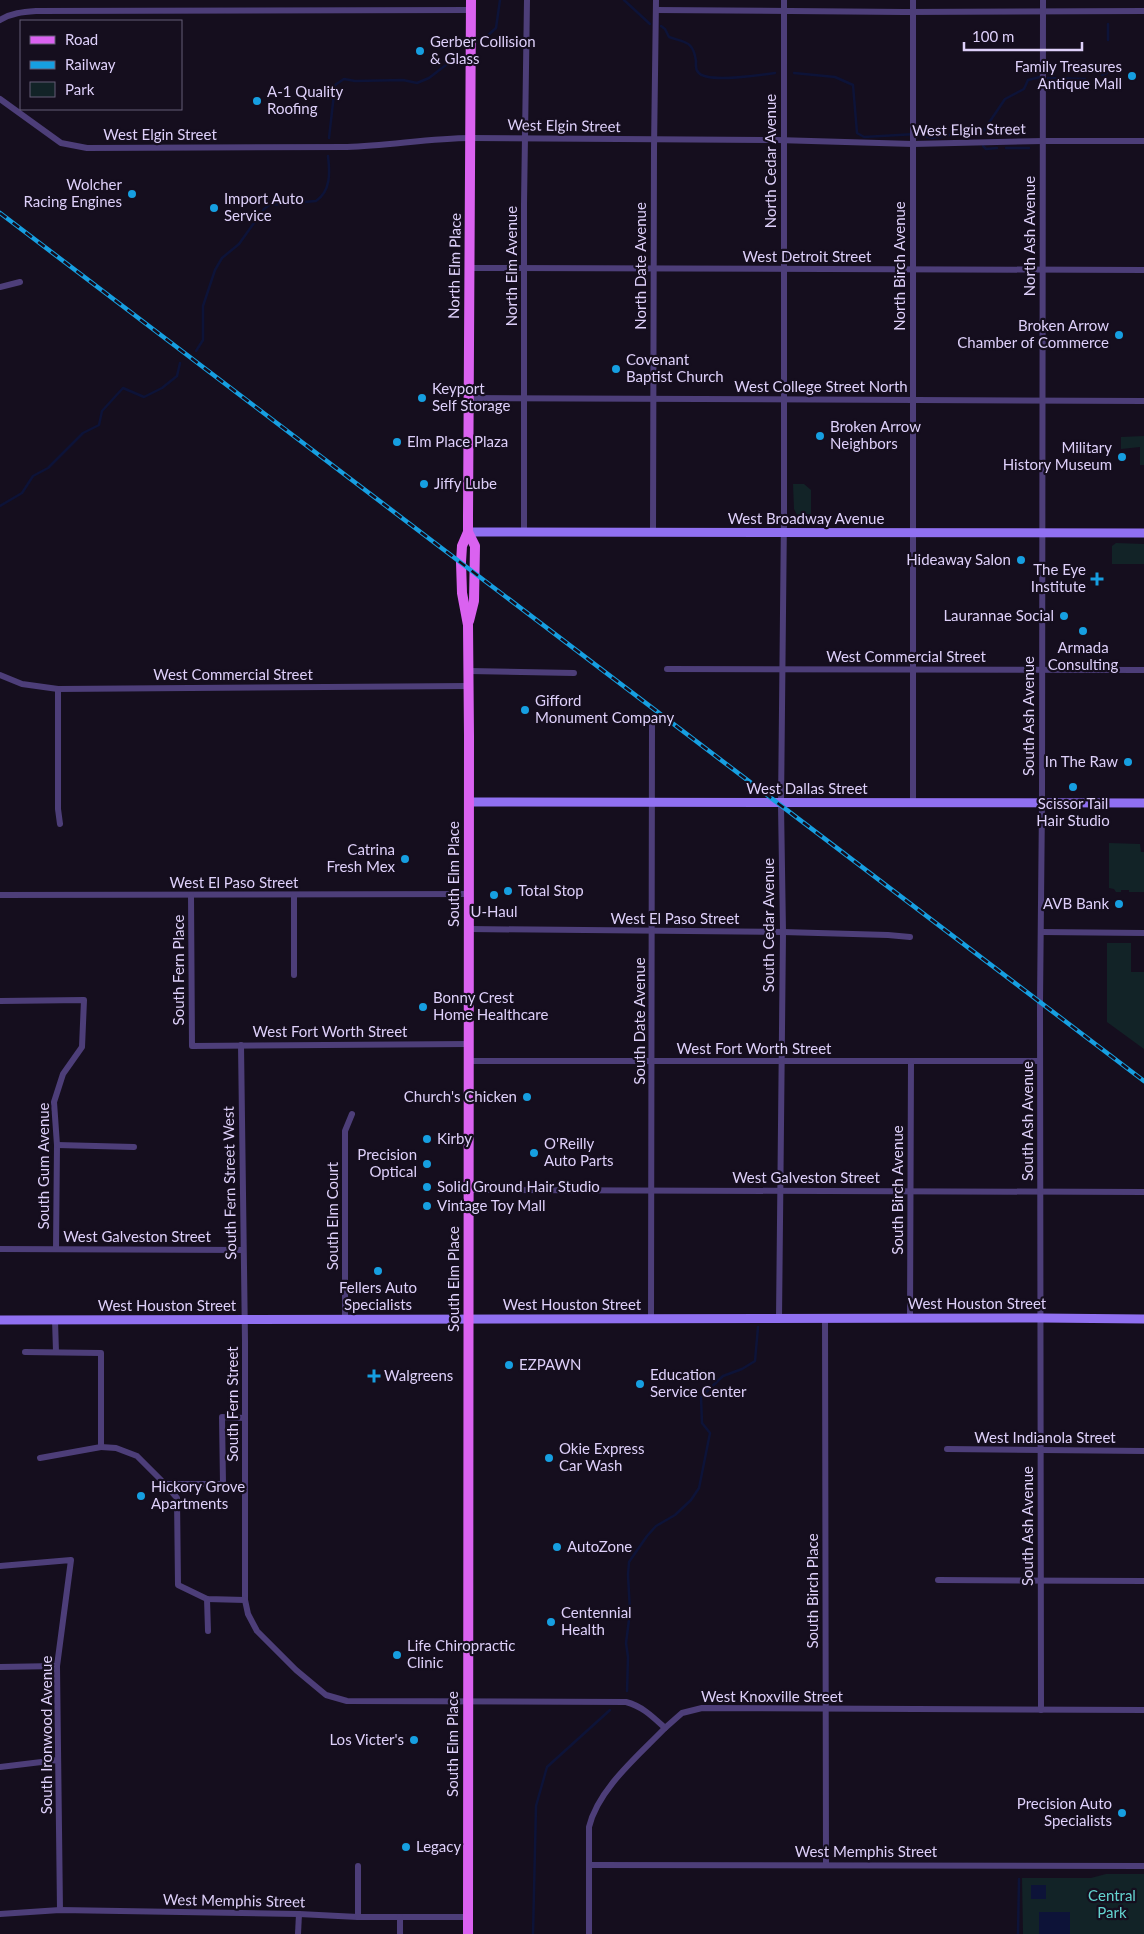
<svg xmlns="http://www.w3.org/2000/svg" width="1144" height="1934" font-family="Lato,sans-serif">
	<style>
		.green { fill: #122327 }
		.water { fill: #0d1338 }
		.lines { fill: none; stroke-linecap: round; stroke-linejoin: round }
		.stream { stroke: #0d1338; stroke-width: 2.5 }
		.street { stroke: #4d3e79; stroke-width: 6 }
		.secondary { stroke: #9070f1; stroke-width: 9 }
		.primary { stroke: #da62f0; stroke-width: 10 }
		.rail-casing { stroke: #169fe1; stroke-width: 4.5 }
		.rail { stroke: #150e1e; stroke-width: 2.5; stroke-dasharray: 8; stroke-linecap: butt }
		.poi-dot { fill: #169fe1; stroke: #150e1e; stroke-width: 2 }
		.labels { text-anchor: middle; stroke-width: 4.5; stroke-linejoin: round; paint-order: stroke }
		.poi-label { font-size: 15px; fill: #ded0fa; stroke: #150e1e; text-anchor: start }
		.street-label { font-size: 15px; fill: #ded0fa; stroke: #150e1e }
		.park-label { font-size: 15px; fill: #64d3d0; stroke: #150e1e }
	</style>
	<rect width="100%" height="100%" fill="#150e1e"/>
	<!-- green -->
	<g class="green">
		<polygon points="1144,436 1144,465 1140,465 1140,447 1121,449 1121,437"/>
		<polygon points="793,484 804,484 811,490 811,514 797,515 794,509"/>
		<polygon points="1116,543 1144,544 1144,564 1112,564 1112,546"/>
		<polygon points="1109,843 1140,844 1141,852 1144,852 1144,892 1129,892 1129,890 1121,890 1121,892 1116,892 1114,889 1109,888"/>
		<polygon points="1107,943 1131,943 1131,972 1144,972 1144,1049 1107,1022"/>
		<polygon points="1106,1874 1144,1874 1144,1934 1023,1934 1022,1878 1091,1878"/>
	</g>
	<!-- water -->
	<g class="water">
		<rect x="1031" y="1885" width="15" height="14"/>
		<rect x="1039" y="1912" width="31" height="22"/>
	</g>
	<g class="lines">
		<!-- stream -->
		<g class="stream">
			<polyline points="624,0 650,24"/>
			<polyline points="1108,24 1108,40"/>
			<path d="M661 26 665 29 669 37C685 43 693 40 696 61 696 65 695 69 698 72 706 84 760 75 775 73"/>
			<polyline points="486,37 496,28 500,0"/>
			<polyline points="794,73 835,77 853,85 857,133 864,137 916,134 932,138 954,134 980,136 1005,99 1024,89 1028,80 1040,77"/>
			<polyline points="1102,75 1107,73 1108,70"/>
			<polyline points="1048,78 1085,79"/>
			<polyline points="329,138 335,85 344,79 355,81 403,80 417,83 429,78 455,58"/>
			<polyline points="983,146 986,149 997,148"/>
			<polyline points="1006,148 1029,148"/>
			<path d="M196 351 203 340V306L215 270 222 258 239 244 264 209 269 205 316 201C331 191 330 172 328 156"/>
			<polyline points="0,506 22,493 33,476 48,468 83,433 99,425 102,411 123,388 144,397 162,388 177,376 180,363"/>
			<polyline points="627,1691 628,1657 626,1643 630,1612 628,1575 629,1562 647,1536 656,1526 675,1515 691,1500 699,1488 710,1433 702,1423 701,1397 723,1376 742,1369 755,1361 758,1327"/>
			<polyline points="533,1934 536,1806 547,1767 610,1710"/>
			<polyline points="1018,1934 1019,1879"/>
		</g>
		<!-- street -->
		<g class="street">
			<polyline points="656,10 904,12 1144,11"/>
			<path d="M0 20C11 13 23 12 36 11L471 10"/>
			<path d="M0 99 61 143 87 148 347 147C389 146 429 138 471 138L777 140 913 144 1043 141H1144"/>
			<polyline points="471,268 1144,270"/>
			<polyline points="0,287 20,282"/>
			<polyline points="469,398 1144,401"/>
			<polyline points="524,533 524,204 527,0"/>
			<polyline points="653,533 654,149 656,0"/>
			<polyline points="667,669 1144,670"/>
			<polyline points="469,671 574,673"/>
			<polyline points="0,675 22,684 58,689 469,686"/>
			<polyline points="58,689 58,809 60,824"/>
			<polyline points="913,803 913,0"/>
			<polyline points="0,895 469,894"/>
			<polyline points="191,895 192,1046 469,1044"/>
			<polyline points="294,895 294,975"/>
			<polyline points="469,929 783,932 888,935 910,937"/>
			<polyline points="1041,932 1144,933"/>
			<polyline points="0,1001 84,1000 82,1047 63,1074 54,1102 57,1145 56,1249"/>
			<path d="M241 1045 245 1341V1600L248 1614 257 1631 296 1670 326 1695 347 1701 626 1702C642 1706 653 1717 665 1728L682 1713 702 1708 1144 1710"/>
			<polyline points="469,1061 1040,1061"/>
			<polyline points="57,1145 134,1147"/>
			<polyline points="468,1190 1144,1192"/>
			<polyline points="0,1249 243,1250"/>
			<polyline points="651,1318 652,724"/>
			<polyline points="779,1318 783,932 781,805 784,516 784,0"/>
			<polyline points="825,1318 826,1864"/>
			<polyline points="910,1318 911,1061"/>
			<polyline points="345,1319 345,1131 352,1114"/>
			<polyline points="55,1320 56,1352"/>
			<polyline points="25,1352 101,1353 101,1447 40,1458"/>
			<polyline points="101,1447 116,1448 137,1456 165,1484 177,1498 178,1585 207,1599 245,1600"/>
			<polyline points="947,1449 1144,1451"/>
			<polyline points="165,1484 223,1484 222,1417 245,1418"/>
			<polyline points="0,1566 71,1560 57,1666 60,1910"/>
			<polyline points="938,1580 1144,1581"/>
			<polyline points="207,1599 208,1631"/>
			<polyline points="0,1667 57,1666"/>
			<polyline points="1041,1710 1040,1002 1042,803 1043,0"/>
			<polyline points="0,1767 58,1760"/>
			<polyline points="589,1865 1144,1866"/>
			<polyline points="0,1914 60,1910 299,1914 358,1917 468,1917"/>
			<polyline points="358,1917 358,1866"/>
			<polyline points="298,1934 299,1914"/>
			<polyline points="400,1934 400,1917"/>
			<path d="M589 1934V1827C598 1789 638 1756 665 1728"/>
		</g>
		<!-- secondary -->
		<g class="secondary">
			<polyline points="468,532 1144,533"/>
			<polyline points="469,802 1144,803"/>
			<polyline points="0,1320 1041,1318 1144,1319"/>
		</g>
		<!-- primary -->
		<g class="primary">
			<polyline points="469,621 474,601 475,546 468,532 468,517 471,0"/>
			<polyline points="468,1934 469,736 468,625 462,593 461,562 462,546 468,532"/>
		</g>
		<!-- rail casing -->
		<g class="rail-casing">
			<polyline id="rail" points="0,213 1144,1081"/>
		</g>
		<!-- rail -->
		<use href="#rail" class="rail"/>
	</g>
	<!-- markers -->
	<g class="poi-dot">
		<circle cx="420" cy="51" r="5"/>
		<circle cx="1132" cy="76" r="5"/>
		<circle cx="257" cy="101" r="5"/>
		<circle cx="132" cy="194" r="5"/>
		<circle cx="214" cy="208" r="5"/>
		<circle cx="1119" cy="335" r="5"/>
		<circle cx="616" cy="369" r="5"/>
		<circle cx="422" cy="398" r="5"/>
		<circle cx="820" cy="436" r="5"/>
		<circle cx="397" cy="442" r="5"/>
		<circle cx="1122" cy="457" r="5"/>
		<circle cx="424" cy="484" r="5"/>
		<circle cx="1021" cy="560" r="5"/>
		<path d="M1094.5 571.5h5v5h5v5h-5v5h-5v-5h-5v-5h5z"/>
		<circle cx="1064" cy="616" r="5"/>
		<circle cx="1083" cy="631" r="5"/>
		<circle cx="525" cy="710" r="5"/>
		<circle cx="1128" cy="762" r="5"/>
		<circle cx="1073" cy="787" r="5"/>
		<circle cx="405" cy="859" r="5"/>
		<circle cx="508" cy="891" r="5"/>
		<circle cx="494" cy="895" r="5"/>
		<circle cx="1119" cy="904" r="5"/>
		<circle cx="423" cy="1007" r="5"/>
		<circle cx="527" cy="1097" r="5"/>
		<circle cx="427" cy="1139" r="5"/>
		<circle cx="534" cy="1153" r="5"/>
		<circle cx="427" cy="1164" r="5"/>
		<circle cx="427" cy="1187" r="5"/>
		<circle cx="427" cy="1206" r="5"/>
		<circle cx="378" cy="1271" r="5"/>
		<circle cx="509" cy="1365" r="5"/>
		<path d="M371.5 1368.5h5v5h5v5h-5v5h-5v-5h-5v-5h5z"/>
		<circle cx="640" cy="1384" r="5"/>
		<circle cx="549" cy="1458" r="5"/>
		<circle cx="141" cy="1496" r="5"/>
		<circle cx="557" cy="1547" r="5"/>
		<circle cx="551" cy="1622" r="5"/>
		<circle cx="397" cy="1655" r="5"/>
		<circle cx="414" cy="1740" r="5"/>
		<circle cx="1122" cy="1813" r="5"/>
		<circle cx="406" cy="1847" r="5"/>
	</g>
	<g class="labels">
		<!-- poi labels -->
		<g class="poi-label">
			<text x="430" y="47">Gerber Collision<tspan x="430" dy="17">&amp; Glass</tspan></text>
			<text x="1122" y="72" text-anchor="end">Family Treasures<tspan x="1122" dy="17">Antique Mall</tspan></text>
			<text x="267" y="97">A-1 Quality<tspan x="267" dy="17">Roofing</tspan></text>
			<text x="122" y="190" text-anchor="end">Wolcher<tspan x="122" dy="17">Racing Engines</tspan></text>
			<text x="224" y="204">Import Auto<tspan x="224" dy="17">Service</tspan></text>
			<text x="1109" y="331" text-anchor="end">Broken Arrow<tspan x="1109" dy="17">Chamber of Commerce</tspan></text>
			<text x="626" y="365">Covenant<tspan x="626" dy="17">Baptist Church</tspan></text>
			<text x="432" y="394">Keyport<tspan x="432" dy="17">Self Storage</tspan></text>
			<text x="830" y="432">Broken Arrow<tspan x="830" dy="17">Neighbors</tspan></text>
			<text x="407" y="447">Elm Place Plaza</text>
			<text x="1112" y="453" text-anchor="end">Military<tspan x="1112" dy="17">History Museum</tspan></text>
			<text x="434" y="489">Jiffy Lube</text>
			<text x="1011" y="565" text-anchor="end">Hideaway Salon</text>
			<text x="1086" y="575" text-anchor="end">The Eye<tspan x="1086" dy="17">Institute</tspan></text>
			<text x="1054" y="621" text-anchor="end">Laurannae Social</text>
			<text x="1083" y="653" text-anchor="middle">Armada<tspan x="1083" dy="17">Consulting</tspan></text>
			<text x="535" y="706">Gifford<tspan x="535" dy="17">Monument Company</tspan></text>
			<text x="1118" y="767" text-anchor="end">In The Raw</text>
			<text x="1073" y="809" text-anchor="middle">Scissor Tail<tspan x="1073" dy="17">Hair Studio</tspan></text>
			<text x="395" y="855" text-anchor="end">Catrina<tspan x="395" dy="17">Fresh Mex</tspan></text>
			<text x="518" y="896">Total Stop</text>
			<text x="1109" y="909" text-anchor="end">AVB Bank</text>
			<text x="494" y="917" text-anchor="middle">U-Haul</text>
			<text x="433" y="1003">Bonny Crest<tspan x="433" dy="17">Home Healthcare</tspan></text>
			<text x="517" y="1102" text-anchor="end">Church's Chicken</text>
			<text x="437" y="1144">Kirby</text>
			<text x="544" y="1149">O'Reilly<tspan x="544" dy="17">Auto Parts</tspan></text>
			<text x="417" y="1160" text-anchor="end">Precision<tspan x="417" dy="17">Optical</tspan></text>
			<text x="437" y="1192">Solid Ground Hair Studio</text>
			<text x="437" y="1211">Vintage Toy Mall</text>
			<text x="378" y="1293" text-anchor="middle">Fellers Auto<tspan x="378" dy="17">Specialists</tspan></text>
			<text x="519" y="1370">EZPAWN</text>
			<text x="650" y="1380">Education<tspan x="650" dy="17">Service Center</tspan></text>
			<text x="384" y="1381">Walgreens</text>
			<text x="559" y="1454">Okie Express<tspan x="559" dy="17">Car Wash</tspan></text>
			<text x="151" y="1492">Hickory Grove<tspan x="151" dy="17">Apartments</tspan></text>
			<text x="567" y="1552">AutoZone</text>
			<text x="561" y="1618">Centennial<tspan x="561" dy="17">Health</tspan></text>
			<text x="407" y="1651">Life Chiropractic<tspan x="407" dy="17">Clinic</tspan></text>
			<text x="404" y="1745" text-anchor="end">Los Victer's</text>
			<text x="1112" y="1809" text-anchor="end">Precision Auto<tspan x="1112" dy="17">Specialists</tspan></text>
			<text x="416" y="1852">Legacy</text>
		</g>
		<!-- street labels -->
		<g class="street-label">
			<text transform="translate(564 126) rotate(1)" y="5">West Elgin Street</text>
			<text transform="translate(969 130) rotate(-1)" y="5">West Elgin Street</text>
			<text x="160" y="140">West Elgin Street</text>
			<text transform="translate(771 161) rotate(-90)" y="5">North Cedar Avenue</text>
			<text transform="translate(1030 236) rotate(-90)" y="5">North Ash Avenue</text>
			<text x="807" y="262">West Detroit Street</text>
			<text transform="translate(455 266) rotate(-89)" y="5">North Elm Place</text>
			<text transform="translate(512 266) rotate(-90)" y="5">North Elm Avenue</text>
			<text transform="translate(641 266) rotate(-90)" y="5">North Date Avenue</text>
			<text transform="translate(900 266) rotate(-90)" y="5">North Birch Avenue</text>
			<text x="821" y="392">West College Street North</text>
			<text x="806" y="524">West Broadway Avenue</text>
			<text x="906" y="662">West Commercial Street</text>
			<text x="233" y="680">West Commercial Street</text>
			<text transform="translate(1029 716) rotate(-90)" y="5">South Ash Avenue</text>
			<text x="807" y="794">West Dallas Street</text>
			<text transform="translate(454 874) rotate(-90)" y="5">South Elm Place</text>
			<text x="234" y="888">West El Paso Street</text>
			<text x="675" y="924">West El Paso Street</text>
			<text transform="translate(769 925) rotate(-90)" y="5">South Cedar Avenue</text>
			<text transform="translate(179 970) rotate(-90)" y="5">South Fern Place</text>
			<text transform="translate(640 1021) rotate(-90)" y="5">South Date Avenue</text>
			<text x="330" y="1037">West Fort Worth Street</text>
			<text x="754" y="1054">West Fort Worth Street</text>
			<text transform="translate(1028 1121) rotate(-90)" y="5">South Ash Avenue</text>
			<text transform="translate(44 1166) rotate(-90)" y="5">South Gum Avenue</text>
			<text x="806" y="1183">West Galveston Street</text>
			<text transform="translate(230 1183) rotate(-91)" y="5">South Fern Street West</text>
			<text transform="translate(898 1190) rotate(-90)" y="5">South Birch Avenue</text>
			<text transform="translate(333 1216) rotate(-90)" y="5">South Elm Court</text>
			<text x="137" y="1242">West Galveston Street</text>
			<text transform="translate(454 1279) rotate(-90)" y="5">South Elm Place</text>
			<text x="977" y="1309">West Houston Street</text>
			<text x="572" y="1310">West Houston Street</text>
			<text x="167" y="1311">West Houston Street</text>
			<text transform="translate(233 1404) rotate(-90)" y="5">South Fern Street</text>
			<text x="1045" y="1443">West Indianola Street</text>
			<text transform="translate(1028 1526) rotate(-90)" y="5">South Ash Avenue</text>
			<text transform="translate(813 1591) rotate(-90)" y="5">South Birch Place</text>
			<text x="772" y="1702">West Knoxville Street</text>
			<text transform="translate(47 1735) rotate(-90)" y="5">South Ironwood Avenue</text>
			<text transform="translate(453 1744) rotate(-90)" y="5">South Elm Place</text>
			<text x="866" y="1857">West Memphis Street</text>
			<text transform="translate(234 1901) rotate(1)" y="5">West Memphis Street</text>
		</g>
		<!-- park labels -->
		<g class="park-label">
			<text x="1112" y="1901">Central<tspan x="1112" dy="17">Park</tspan></text>
		</g>
	</g>
	<!-- legend -->
	<rect x="20" y="20" width="162" height="90" fill="#150e1e" stroke="#655c76"/>
	<rect x="30" y="36" width="25" height="8" fill="#da62f0" stroke="#655c76"/>
	<text x="65" y="45" font-size="15" fill="#ded0fa">Road</text>
	<rect x="30" y="61" width="25" height="8" fill="#169fe1" stroke="#655c76"/>
	<text x="65" y="70" font-size="15" fill="#ded0fa">Railway</text>
	<rect x="30" y="82" width="25" height="15" fill="#122327" stroke="#655c76"/>
	<text x="65" y="95" font-size="15" fill="#ded0fa">Park</text>
	<!-- scale -->
	<path d="M964 42v8h118v-8" fill="none" stroke="#ded0fa" stroke-width="2.5"/>
	<text x="972" y="42" font-size="15" fill="#ded0fa" stroke="#150e1e" stroke-width="4" paint-order="stroke">100 m</text>
</svg>
